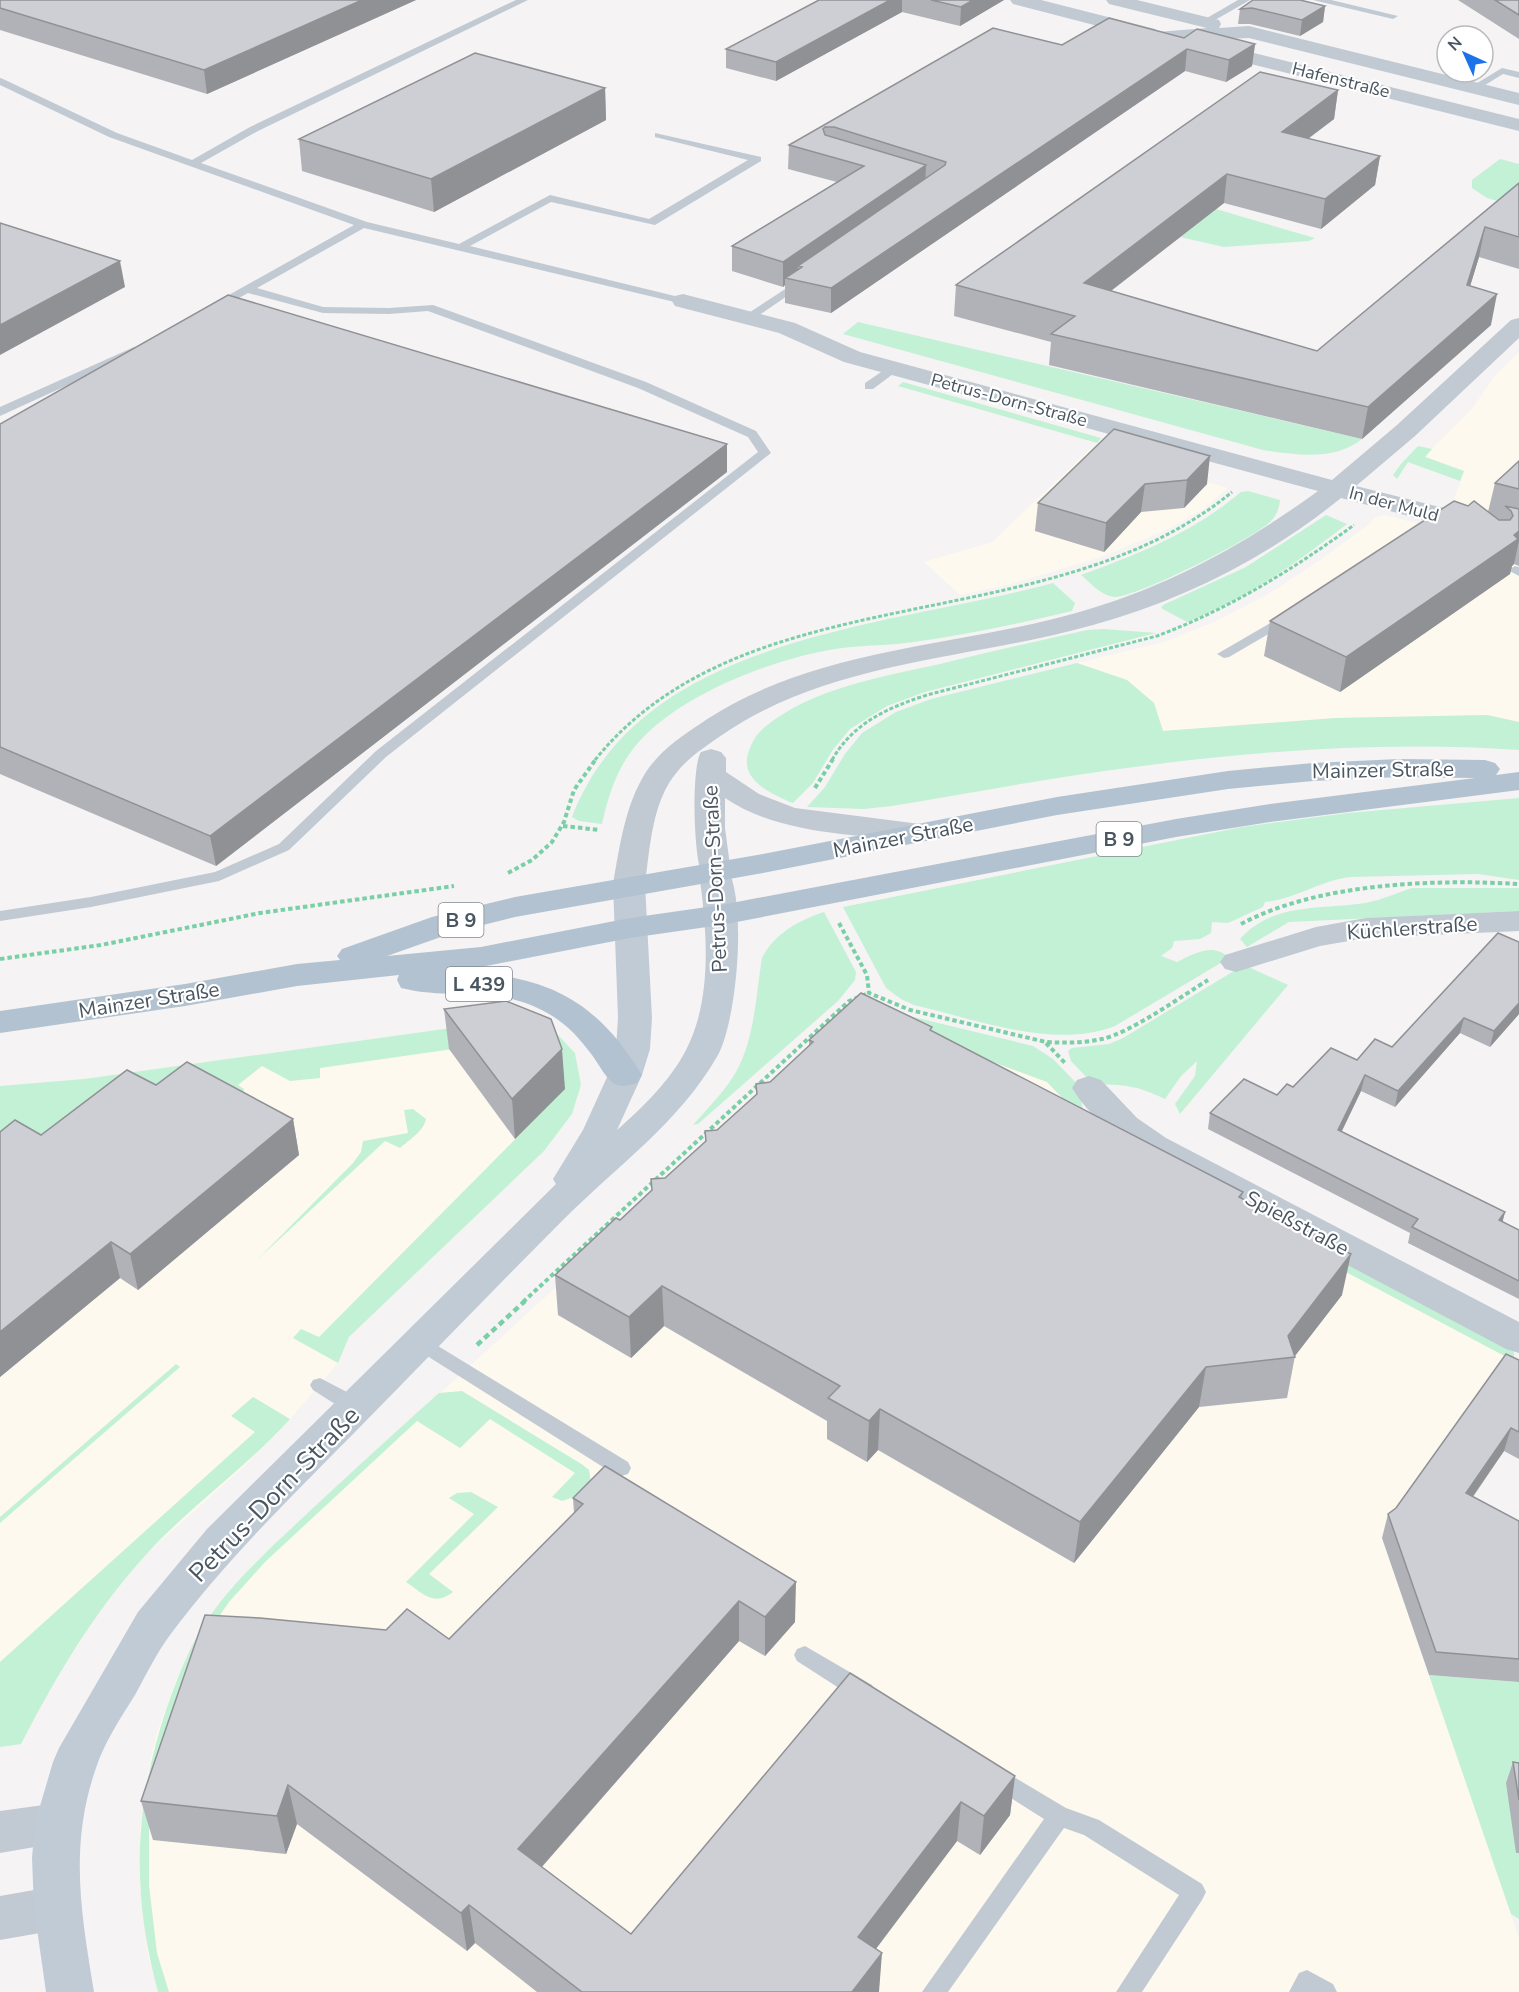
<svg xmlns="http://www.w3.org/2000/svg" width="1519" height="1992" font-family="'Nunito Sans',sans-serif">
	<style>
		.commercial { fill: #fdf9ef }
		.green { fill: #c3f1d5 }
		.lines { fill: none; stroke-linecap: round; stroke-linejoin: round }
		.path-far2 { stroke: #7ad0a6; stroke-width: 3; stroke-dasharray: 4 2; stroke-linecap: butt }
		.path-far1 { stroke: #7ad0a6; stroke-width: 4; stroke-dasharray: 4.5 3; stroke-linecap: butt }
		.path { stroke: #7ad0a6; stroke-width: 4.5; stroke-dasharray: 6 4; stroke-linecap: butt }
		.lane { fill: #c1cad2; fill-rule: evenodd }
		.street { fill: #c1cad2; fill-rule: evenodd }
		.secondary { fill: #c1cbd6; fill-rule: evenodd }
		.primary { fill: #b3c2d1; fill-rule: evenodd }
		.wall { fill: #b0b2b7 }
		.shaded-wall { fill: #909195 }
		.building { fill: #cdcfd5; stroke: #909195; stroke-width: 1.5 }
		.labels { text-anchor: middle; stroke-width: 4.5; stroke-linejoin: round; paint-order: stroke }
		.far-street-label { font-size: 18px; fill: #4a5661; stroke: #fff }
		.shield { fill: #fff; stroke: #808990; stroke-width: 1.5 }
		.shield-label { font-size: 20px; font-weight: bold; fill: #4a5661 }
		.street-label { font-size: 21px; fill: #4a5661; stroke: #fff }
		.near-street-label { font-size: 26px; fill: #4a5661; stroke: #fff }
	</style>
	<rect width="100%" height="100%" fill="#f5f3f3"/>
	<!-- commercial -->
	<g class="commercial">
		<polygon points="1519,352 1519,524 1453,502 1464,471 1424,456 1471,410 1495,375"/>
		<polygon points="1090,449 1228,488 1204,509 1166,530 1098,558 1011,584 960,595 924,562 992,542"/>
		<polygon points="1386,515 1419,524 1519,541 1519,722 1487,715 1335,718 1163,731 1154,703 1127,680 1077,663 1163,642 1214,622 1268,594 1320,560 1367,526 1375,517"/>
		<polygon points="857,1012 1047,1082 1108,1146 1514,1361 1382,1538 1519,1938 1519,1992 158,1992 148,1956 140,1887 140,1830 149,1767 156,1736 176,1680 223,1600 253,1564"/>
		<polygon points="516,1019 559,1036 575,1053 581,1085 572,1114 544,1151 349,1337 338,1363 279,1432 238,1472 0,1684 0,1143 84,1079"/>
	</g>
	<!-- green -->
	<g class="green">
		<polygon points="1500,159 1519,164 1519,207 1487,198 1472,188 1472,180"/>
		<polygon points="1216,209 1311,237 1315,238 1309,241 1224,247 1180,237"/>
		<path d="M858 322 1362 439C1334 461 1297 455 1263 450L843 334Z"/>
		<polygon points="903,382 1101,438 1097,443 898,386"/>
		<polygon points="1418,446 1432,449 1425,457 1464,471 1460,481 1408,462 1397,479 1393,475 1401,464"/>
		<path d="M1248 491 1280 500C1279 508 1277 515 1271 521 1255 538 1137 597 1115 597 1101 596 1091 583 1081 575 1141 553 1192 533 1241 492Z"/>
		<path d="M1326 515 1347 524C1298 562 1246 599 1187 622L1161 608 1163 605 1246 567Z"/>
		<path d="M1053 583 1075 603 1072 611C1017 624 962 636 906 643 880 646 855 645 829 650 767 661 672 698 633 749 616 771 608 797 602 824L579 821 572 817C642 634 892 627 1053 583Z"/>
		<path d="M1104 629 1156 633 925 692 887 706 850 729 832 751 813 783 793 803C774 795 740 781 748 754 751 744 756 734 765 727 812 688 882 677 940 664 989 652 1038 641 1087 630Z"/>
		<path d="M1077 663 1127 680 1154 703 1163 731 1335 718 1487 715 1519 722V750C1391 741 1262 750 1134 767 1053 777 973 793 892 806L864 809 807 807 825 787 845 754 862 733 896 712 931 699Z"/>
		<path d="M1519 798V880L1478 874 1350 877C1319 881 1296 899 1265 902L1263 907 1228 923 1212 922 1211 933 1200 939 1174 941 1172 948 1161 956 1177 962C1194 954 1213 942 1229 958L1115 1026C1054 1050 975 1019 914 1005L901 999 886 988 843 907 1242 827 1348 813Z"/>
		<path d="M1412 888H1519V911L1289 922 1247 947 1240 939C1271 904 1317 909 1358 904 1377 902 1394 894 1412 888Z"/>
		<path d="M824 912 856 972 855 980 838 1001 698 1124 693 1125C705 1111 718 1098 729 1083 755 1047 755 1000 762 958 774 934 799 920 824 912Z"/>
		<path d="M1244 965 1288 985 1180 1114 1175 1104 1195 1076 1197 1061 1181 1076 1165 1099C1136 1085 1125 1085 1093 1084L1071 1061 1068 1051 1072 1048 1109 1044 1123 1038Z"/>
		<polygon points="872,1007 1033,1046 1053,1059 1080,1087 1083,1113 1514,1348 1514,1361 1108,1146 1047,1082 857,1012"/>
		<polygon points="516,1019 559,1036 575,1053 581,1085 572,1114 544,1151 349,1337 338,1363 293,1338 301,1329 319,1337 565,1089 509,1041 320,1068 320,1078 290,1081 262,1066 238,1085 244,1089 240,1114 0,1175 0,1086 84,1079"/>
		<path d="M413 1109 426 1119C424 1131 409 1140 400 1148L385 1141 257 1260 353 1163 361 1152 363 1141 408 1133 404 1110Z"/>
		<polygon points="176,1364 180,1367 0,1523 0,1517"/>
		<path d="M462 1391 583 1465 589 1470 591 1482 577 1496 562 1501 552 1497 575 1473 490 1419 460 1448 417 1421 265 1562 229 1602 211 1628 152 1798 149 1829V1885L157 1953 169 1992H158C131 1893 134 1804 167 1707 177 1679 188 1650 204 1625 233 1580 274 1545 312 1509 354 1470 396 1431 439 1393Z"/>
		<path d="M253 1397 290 1419C248 1466 196 1502 153 1547 96 1608 59 1671 21 1744L0 1747V1662L255 1432 231 1416Z"/>
		<path d="M471 1492 498 1507 429 1574 453 1592C433 1607 424 1594 406 1582L474 1514 449 1498 457 1493Z"/>
		<polygon points="1429,1675 1519,1682 1519,1919 1511,1914"/>
	</g>
	<g class="lines">
		<!-- path-far2 -->
		<g class="path-far2">
			<path d="M595 760C747 571 1048 643 1232 492"/>
			<path d="M832 760C853 723 887 708 927 695L1157 636C1229 609 1292 570 1354 525"/>
		</g>
		<!-- path-far1 -->
		<g class="path-far1">
			<polyline points="815,788 833,759"/>
			<polyline points="563,826 600,830"/>
			<polyline points="508,873 532,860 552,842 564,822 574,790 596,759"/>
			<path d="M839 923 867 975 869 993 910 1010 1046 1042C1065 1043 1084 1043 1102 1039 1130 1033 1182 996 1208 980"/>
			<path d="M1241 924C1318 883 1433 879 1519 884"/>
			<polyline points="0,959 101,945 260,913 454,886"/>
			<polyline points="1046,1043 1066,1064"/>
			<polyline points="523,1302 849,1001 869,993"/>
		</g>
		<!-- path -->
		<polyline class="path" points="477,1345 525,1301"/>
		<!-- lane -->
		<g class="lane">
			<polygon points="516,0 528,0 258,131 201,163 367,222 459,244 550,195 649,219 748,160 655,137 655,133 761,157 761,161 655,225 551,202 470,246 687,299 687,303 683,304 364,228 257,288 323,307 389,308 433,305 646,382 756,431 771,453 386,757 289,850 219,881 91,907 0,921 0,911 91,897 215,872 279,844 376,751 758,452 748,437 638,388 428,311 389,314 323,313 248,293 219,309 211,309 211,305 354,225 109,137 0,85 0,78 3,79 117,133 192,160 250,127"/>
			<polygon points="1238,0 1250,0 1208,24 1200,22"/>
			<polygon points="1313,0 1331,0 1398,16 1393,19"/>
			<polygon points="1502,68 1519,72 1519,78 1503,74 1477,90 1469,88"/>
			<polygon points="802,278 808,281 806,283 752,320 744,320 744,316"/>
			<polygon points="134,347 140,351 138,353 0,416 0,407"/>
			<polygon points="893,364 897,365 897,371 873,389 865,389 865,383"/>
			<polygon points="1515,566 1519,567 1519,576 1508,570"/>
			<polygon points="1286,614 1293,618 1291,621 1229,657 1224,658 1217,654"/>
			<polygon points="420,1335 628,1462 631,1468 628,1474 621,1476 614,1474 413,1347 410,1342 413,1337"/>
			<path d="M320 1378 364 1401 367 1406 364 1411C348 1416 327 1398 313 1390L310 1385 313 1380Z"/>
			<polygon points="805,1646 872,1685 875,1692 872,1699 864,1701 856,1699 797,1661 794,1655 797,1649"/>
			<polygon points="994,1765 1066,1808 1099,1820 1202,1884 1206,1892 1202,1900 1142,1992 1116,1992 1179,1895 1084,1835 1064,1828 948,1992 922,1992 1044,1819 986,1782 983,1775 986,1768"/>
			<polygon points="1307,1970 1333,1984 1337,1992 1289,1992 1299,1973"/>
		</g>
		<!-- street -->
		<g class="street">
			<polygon points="1010,0 1041,0 1155,29 1157,32 1207,28 1109,4 1106,0 1137,0 1219,20 1221,24 1219,28 1249,26 1519,93 1519,105 1249,38 1163,42 1154,37 1148,39 1013,4"/>
			<polygon points="1210,42 1519,119 1519,131 1203,52 1201,48 1203,44"/>
			<path d="M683 294 795 323 860 352 1332 480 1397 425 1511 320 1519 318V338L1415 436 1356 486 1519 527V543L1435 523 1341 498C1268 557 1184 600 1093 625 969 660 831 660 722 735 706 746 689 757 677 772 652 801 650 848 645 884L640 891 629 894 618 891 613 884C620 845 625 805 646 772 660 751 680 737 700 724 813 647 948 649 1076 613 1167 587 1241 547 1318 491L844 362 779 333 675 306 672 301 675 296Z"/>
			<path d="M711 749 721 752 726 758V772L759 794 795 808 920 824 931 826 935 833 931 840 920 842C856 834 780 835 725 798V828L731 873 726 880 715 883 704 880C693 864 691 766 701 752Z"/>
			<polygon points="1519,911 1519,931 1366,938 1320,946 1236,972 1225,969 1220,962 1225,955 1316,927 1366,918"/>
			<path d="M1089 1076 1101 1080 1137 1118 1166 1138 1519 1322V1353L1506 1349 1142 1156C1115 1137 1089 1116 1072 1088L1077 1080Z"/>
			<polygon points="58,1803 74,1809 81,1823 74,1837 58,1843 0,1853 0,1811"/>
			<polygon points="57,1886 73,1893 80,1908 73,1923 57,1930 0,1940 0,1896"/>
		</g>
		<!-- secondary -->
		<path class="secondary" d="M715 863 726 866C748 899 737 1020 718 1055 680 1122 617 1166 563 1220 493 1290 425 1361 355 1432 291 1497 225 1561 170 1635 156 1654 146 1675 135 1695 121 1717 104 1743 96 1768 69 1845 81 1913 94 1992H46L34 1908 32 1858 35 1823 53 1762 59 1748 138 1612 207 1529 556 1184 553 1179 583 1130 608 1075 616 1049 618 1018 613 884 618 877 629 874 640 877 645 884 652 1018 650 1049 642 1075 617 1130C643 1107 670 1081 686 1050 713 998 707 929 699 873L704 866Z"/>
		<!-- primary -->
		<path class="primary" d="M1399 759 1485 760 1495 763 1500 769 1496 775 1519 772V790L1270 822 1176 837 721 925 630 938 481 967 448 971C540 974 593 994 642 1075L637 1083C629 1085 623 1088 615 1084 606 1079 598 1063 592 1055 580 1039 567 1024 549 1014 498 984 453 1001 401 988L397 980 399 975 297 986 185 1006 0 1033V1011L185 984 297 964 340 960 337 956 342 949 432 917 515 897 763 854 1057 797 1228 771 1313 763ZM1399 777 1475 778 1270 804 1176 819 721 905 630 918 481 947 387 956 455 932 515 917 763 873 1057 815 1228 789 1313 781Z"/>
	</g>
	<!-- wall -->
	<g class="wall">
		<polygon points="0,0 416,0 207,94 0,30"/>
		<polygon points="819,0 1004,0 960,26 902,12 776,81 726,68 726,49"/>
		<polygon points="1458,0 1519,0 1519,39"/>
		<polygon points="1325,6 1323,22 1300,36 1250,24 1238,24 1240,9"/>
		<polygon points="993,28 1062,45 1184,38 1255,44 1252,66 1226,82 1185,71 831,313 785,303 785,285 783,287 732,271 732,246 837,182 788,169 789,145"/>
		<polygon points="605,88 606,120 434,212 302,171 299,139"/>
		<polygon points="1338,90 1334,119 1308,139 1380,156 1375,185 1321,229 1224,203 1111,291 1317,351 1519,183 1519,269 1479,257 1470,286 1491,325 1362,439 1049,365 1051,342 954,316 956,285"/>
		<polygon points="0,424 727,444 727,472 216,866 0,774"/>
		<polygon points="1114,429 1207,484 1184,508 1141,512 1104,552 1035,531 1038,503"/>
		<polygon points="1519,461 1519,566 1514,564 1512,566 1510,574 1340,692 1264,656 1270,621 1468,506 1488,512 1495,483"/>
		<polygon points="1519,942 1519,1014 1490,1047 1460,1033 1395,1107 1361,1091 1342,1131 1505,1212 1502,1222 1519,1230 1519,1299 1408,1243 1410,1233 1208,1129 1210,1113 1277,1095 1357,1060 1392,1047"/>
		<polygon points="444,1009 565,1089 515,1139 449,1049"/>
		<polygon points="932,1031 1243,1192 1242,1198 1342,1295 1295,1356 1287,1398 1199,1407 1074,1563 878,1450 867,1462 827,1439 827,1421 664,1326 631,1358 558,1315 555,1275 620,1220 705,1142 705,1131 717,1130 756,1095 756,1084 770,1082 809,1047 809,1040"/>
		<polygon points="156,1085 293,1119 299,1155 138,1290 120,1278 0,1377 0,1132 41,1135"/>
		<polygon points="1519,1360 1519,1459 1504,1451 1473,1497 1519,1521 1519,1682 1429,1675 1382,1538 1388,1514 1396,1508"/>
		<polygon points="573,1498 795,1622 765,1656 739,1641 542,1867 631,1934 1015,1776 1010,1815 980,1855 957,1841 876,1949 879,1992 537,1992 475,1943 467,1951 297,1824 286,1854 153,1840 141,1801 449,1639 574,1513"/>
		<polygon points="1513,1762 1519,1763 1519,1853 1516,1853 1506,1783"/>
	</g>
	<!-- shaded-wall -->
	<g class="shaded-wall">
		<polygon points="362,0 416,0 207,94 204,70"/>
		<polygon points="890,0 902,0 902,12 776,81 776,62"/>
		<polygon points="973,0 1004,0 960,26 961,7"/>
		<polygon points="1325,6 1323,22 1300,36 1302,20"/>
		<polygon points="1255,44 1252,66 1226,82 1229,60"/>
		<polygon points="1187,49 1185,71 831,313 831,288"/>
		<polygon points="605,88 606,120 434,212 431,179"/>
		<polygon points="1338,90 1334,119 1278,161 1282,132"/>
		<polygon points="1380,156 1375,185 1321,229 1325,199"/>
		<polygon points="926,165 925,189 802,267 798,266 797,276 785,278 785,285 783,287 783,262"/>
		<polygon points="1227,174 1224,203 1081,314 1084,283"/>
		<polygon points="1485,227 1479,257 1461,316 1467,285"/>
		<polygon points="120,261 125,287 0,355 0,325"/>
		<polygon points="1497,294 1491,325 1362,439 1368,407"/>
		<polygon points="727,444 727,472 216,866 210,836"/>
		<polygon points="1210,456 1207,484 1184,508 1187,480"/>
		<polygon points="1145,484 1141,512 1104,552 1106,523"/>
		<polygon points="1519,531 1519,541 1514,564 1512,566 1510,574 1340,692 1346,657"/>
		<polygon points="1519,1003 1519,1014 1490,1047 1494,1031"/>
		<polygon points="1464,1018 1460,1033 1395,1107 1398,1091"/>
		<polygon points="562,1049 565,1089 515,1139 512,1099"/>
		<polygon points="1365,1075 1361,1091 1335,1145 1338,1130"/>
		<polygon points="293,1119 299,1155 138,1290 130,1254"/>
		<polygon points="1505,1212 1501,1228 1499,1220"/>
		<polygon points="111,1242 120,1278 0,1377 0,1332"/>
		<polygon points="1351,1254 1342,1295 1294,1357 1288,1336"/>
		<polygon points="662,1286 664,1326 631,1358 629,1317"/>
		<polygon points="1206,1367 1199,1407 1074,1563 1080,1522"/>
		<polygon points="880,1409 878,1450 867,1462 869,1421"/>
		<polygon points="1511,1428 1504,1451 1459,1516 1466,1493"/>
		<polygon points="796,1582 795,1622 765,1656 765,1617"/>
		<polygon points="739,1601 739,1641 523,1888 518,1849"/>
		<polygon points="1015,1776 1010,1815 980,1855 984,1816"/>
		<polygon points="288,1785 297,1824 286,1854 277,1816"/>
		<polygon points="961,1802 957,1841 856,1975 858,1937"/>
		<polygon points="469,1905 475,1943 467,1951 461,1913"/>
		<polygon points="882,1953 879,1992 852,1992"/>
	</g>
	<!-- building -->
	<g class="building">
		<polygon points="0,0 362,0 204,70 0,8"/>
		<polygon points="819,0 890,0 776,62 726,49"/>
		<polygon points="931,0 973,0 961,7"/>
		<polygon points="1253,0 1300,0 1325,6 1302,20 1252,8 1240,9"/>
		<polygon points="1495,0 1519,0 1519,15"/>
		<polygon points="1109,18 1184,38 1197,29 1255,44 1229,60 1187,49 831,288 785,278 802,267 798,266 945,165 946,162 834,127 825,127 823,129 825,135 926,165 783,262 732,246 864,166 789,145 993,28 1062,45"/>
		<polygon points="475,53 605,88 431,179 299,139"/>
		<polygon points="1260,72 1338,90 1282,132 1380,156 1325,199 1227,174 1084,283 1317,351 1519,183 1519,237 1485,227 1467,285 1497,294 1368,407 1051,334 1075,316 956,285"/>
		<polygon points="0,223 120,261 0,325"/>
		<polygon points="228,295 727,444 210,836 0,747 0,424"/>
		<polygon points="1114,429 1210,456 1187,480 1145,484 1106,523 1038,503"/>
		<polygon points="1519,461 1519,489 1495,483"/>
		<polygon points="1454,501 1468,506 1474,501 1499,520 1510,520 1513,516 1511,511 1505,506 1519,509 1519,531 1514,535 1518,539 1346,657 1270,621"/>
		<polygon points="1498,933 1519,942 1519,1003 1494,1031 1464,1018 1398,1091 1365,1075 1338,1130 1505,1212 1499,1220 1519,1230 1519,1281 1412,1227 1418,1219 1210,1113 1244,1079 1277,1095 1287,1084 1293,1087 1331,1048 1357,1060 1375,1039 1392,1047"/>
		<polygon points="861,993 932,1027 930,1030 1243,1192 1239,1197 1351,1254 1288,1336 1295,1357 1206,1367 1080,1522 880,1409 869,1421 828,1398 840,1386 662,1286 629,1317 555,1275 616,1218 620,1220 652,1190 651,1179 665,1178 706,1141 705,1131 717,1130 757,1094 756,1084 770,1082 813,1042 809,1040"/>
		<polygon points="506,1001 551,1019 562,1049 512,1099 444,1009"/>
		<polygon points="187,1062 293,1119 130,1254 111,1242 0,1332 0,1132 15,1120 41,1135 127,1070 156,1085"/>
		<polygon points="1506,1354 1519,1360 1519,1432 1511,1428 1466,1493 1519,1521 1519,1659 1436,1652 1388,1514 1396,1508"/>
		<polygon points="605,1466 796,1582 765,1617 739,1601 518,1849 631,1934 850,1673 1015,1776 984,1816 961,1802 858,1937 882,1953 852,1992 582,1992 469,1905 461,1913 288,1785 277,1816 141,1801 205,1615 260,1618 386,1630 407,1609 449,1639 583,1504 573,1498"/>
		<polygon points="1513,1762 1519,1763 1519,1800"/>
	</g>
	<g class="labels">
		<!-- far-street labels -->
		<g class="far-street-label">
			<text transform="translate(1341 80) rotate(14)" y="6">Hafenstraße</text>
			<text transform="translate(1009 400) rotate(15)" y="6">Petrus-Dorn-Straße</text>
			<text transform="translate(1394 504) rotate(15)" y="6">In der Muld</text>
		</g>
		<!-- shield labels -->
		<g class="shield">
			<rect x="1096.5" y="822" width="45" height="34" rx="4.5"/>
			<rect x="438.5" y="903" width="45" height="34" rx="4.5"/>
			<rect x="446" y="967" width="66" height="34" rx="4.5"/>
		</g>
		<g class="shield-label">
			<text x="1119" y="846">B 9</text>
			<text x="461" y="927">B 9</text>
			<text x="479" y="991">L 439</text>
		</g>
		<!-- street labels -->
		<g class="street-label">
			<text transform="translate(1383 770) rotate(-1)" y="7">Mainzer Straße</text>
			<text transform="translate(903 837) rotate(-11)" y="7">Mainzer Straße</text>
			<text transform="translate(715 879) rotate(-93)" y="7">Petrus-Dorn-Straße</text>
			<text transform="translate(1412 928) rotate(-4)" y="7">Küchlerstraße</text>
			<text transform="translate(149 1000) rotate(-9)" y="7">Mainzer Straße</text>
			<text transform="translate(1297 1223) rotate(28)" y="7">Spießstraße</text>
		</g>
		<!-- near-street labels -->
		<g class="near-street-label">
			<text transform="translate(274 1494) rotate(-46)" y="9">Petrus-Dorn-Straße</text>
		</g>
	</g>
	<!-- north arrow -->
	<g transform="translate(1465 54) rotate(315)"><circle r="28" fill="#ffffff" stroke="#b7bbc0" stroke-width="1.5"/>
	<path d="M0-4.5L10 22L0 15L-10 22Z" fill="#1a73e8"/>
	<text y="-9" font-size="16" font-weight="bold" text-anchor="middle" fill="#4a5661">N</text>
	</g>
</svg>
